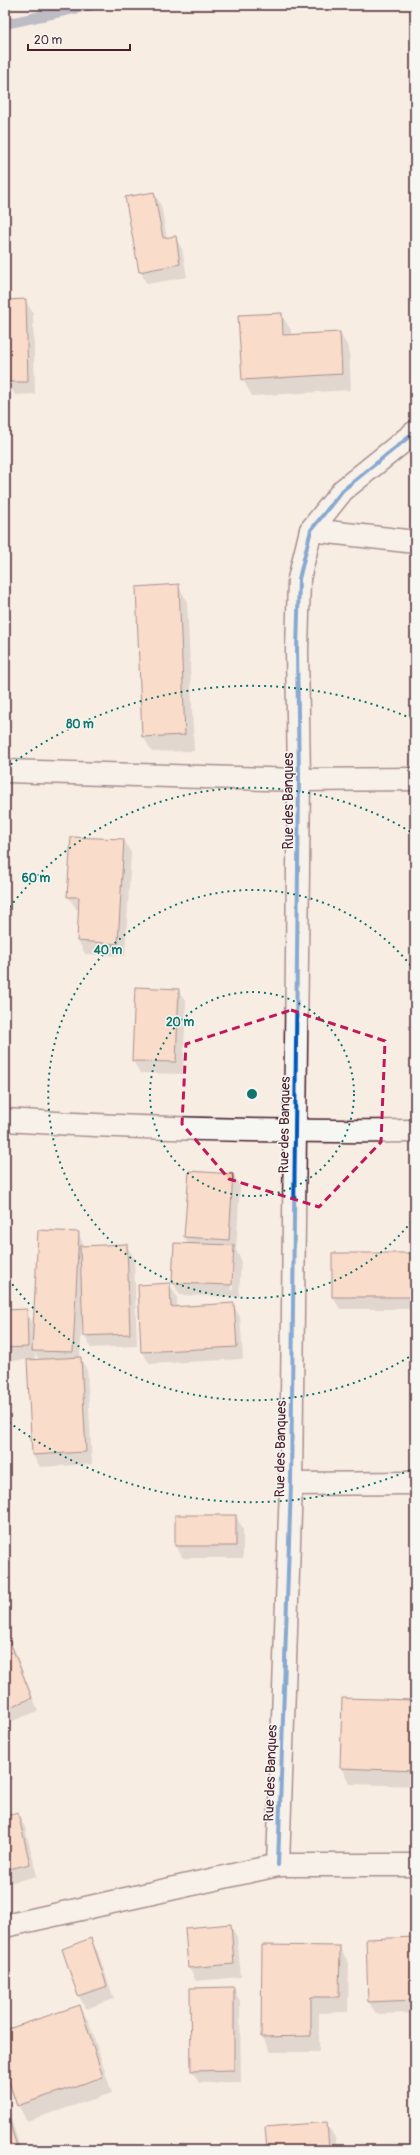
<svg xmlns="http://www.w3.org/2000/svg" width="420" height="2155" font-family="Pangolin,sans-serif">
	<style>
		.shadow { fill: #0003; fill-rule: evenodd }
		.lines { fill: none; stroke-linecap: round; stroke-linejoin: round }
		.stream { stroke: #757e9e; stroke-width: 10 }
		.building { fill: #fac8a9; stroke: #4a1f2b }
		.minor-casing { stroke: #4a1f2b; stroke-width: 25 }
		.minor { stroke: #f6f6f2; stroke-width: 22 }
		.cycleway-casing { stroke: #f6f6f2; stroke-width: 6 }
		.cycleway { stroke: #0057b8; stroke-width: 4 }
		.marked { fill: none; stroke: #c2185b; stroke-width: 3; stroke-dasharray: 8 5; stroke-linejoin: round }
		.ring { fill: none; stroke: #0f766e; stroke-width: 2; stroke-dasharray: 2 4 }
		.labels { text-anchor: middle; stroke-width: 3; stroke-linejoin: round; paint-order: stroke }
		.street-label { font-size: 14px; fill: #4a1f2b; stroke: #f6f6f2 }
		.centre { fill: #0f766e; stroke: #f6f6f2; stroke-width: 2 }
		.ring-label { font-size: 12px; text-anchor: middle; font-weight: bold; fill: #0f766e; stroke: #f6f6f2; stroke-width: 3; stroke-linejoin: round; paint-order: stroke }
	</style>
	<rect width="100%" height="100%" fill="#f7ede3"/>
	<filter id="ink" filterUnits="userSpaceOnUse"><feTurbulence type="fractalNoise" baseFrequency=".025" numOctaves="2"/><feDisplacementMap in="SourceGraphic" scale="8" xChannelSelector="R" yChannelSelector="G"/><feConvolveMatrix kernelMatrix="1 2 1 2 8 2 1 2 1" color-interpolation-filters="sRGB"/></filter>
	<g filter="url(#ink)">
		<!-- shadow -->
		<g class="shadow">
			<polygon points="154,193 161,205 167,238 175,237 182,249 187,277 147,284 140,271"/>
			<polygon points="25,300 33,313 35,394 15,395 8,382 6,301"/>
			<polygon points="281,314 291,330 291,336 340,333 349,349 351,390 252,396 243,380"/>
			<polygon points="178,585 187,601 194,751 152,752 143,736"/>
			<polygon points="124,840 131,853 125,956 85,954 78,941 80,909 76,909 68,896"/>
			<polygon points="178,990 186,1002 183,1074 140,1073 133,1061"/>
			<path d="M190 1172 233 1175 240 1187 236 1250 241 1259 239 1297 180 1295 173 1283 189 1245 185 1237ZM232 1257H234L233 1290H231Z"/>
			<path d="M78 1233 85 1247 126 1245 134 1258 137 1346 91 1348 84 1335 83 1320H82L80 1358 87 1370 92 1464 40 1467 33 1455 28 1360 5 1361V1311L26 1310 34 1325ZM35 1353 39 1360H35Z"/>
			<polygon points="415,1254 415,1309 340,1309 333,1297"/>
			<polygon points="169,1284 177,1297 177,1307 233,1304 240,1317 243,1359 150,1364 142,1352 139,1286"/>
			<polygon points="236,1516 243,1529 243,1558 183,1558 176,1546"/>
			<polygon points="5,1599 9,1606 5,1610"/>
			<polygon points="8,1638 15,1651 38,1711 5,1724 5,1639"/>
			<polygon points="343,1699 415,1701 415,1786 350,1784 341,1768"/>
			<polygon points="5,1754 12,1779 5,1781"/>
			<polygon points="17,1814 25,1827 37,1876 5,1884 5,1817"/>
			<polygon points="230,1925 237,1937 241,1977 196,1981 189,1968 186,1929"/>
			<polygon points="415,1938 415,2013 376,2014 369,2002"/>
			<polygon points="90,1939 98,1952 114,1999 86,2009 79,1996 63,1949"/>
			<polygon points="339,1947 349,1963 348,2012 319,2013 319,2052 271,2052 262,2036"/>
			<polygon points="233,1988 240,2001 241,2082 199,2083 192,2070"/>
			<polygon points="79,2006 89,2022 112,2093 27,2121 18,2105 5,2067 5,2031"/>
			<polygon points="5,2108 11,2119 21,2150 5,2150"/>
			<polygon points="326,2123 336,2139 336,2150 268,2150"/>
		</g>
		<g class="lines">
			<!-- stream -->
			<polyline class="stream" points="5,24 92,5"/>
		</g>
		<!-- building -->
		<g class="building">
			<polygon points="154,192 163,238 176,236 180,264 139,272 125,197"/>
			<polygon points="26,299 28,382 7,382 5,300"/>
			<polygon points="282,313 283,335 340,332 342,374 242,380 238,315"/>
			<polygon points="179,584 185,735 142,737 136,587"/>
			<polygon points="71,837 124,839 118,944 77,941 79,897 67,897"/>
			<polygon points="135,987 179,989 176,1062 132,1061"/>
			<polygon points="189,1171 233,1174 229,1240 184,1237"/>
			<polygon points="38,1230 79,1232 73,1352 32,1351"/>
			<polygon points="174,1243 234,1245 232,1285 172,1283"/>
			<polygon points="127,1244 130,1334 83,1336 80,1246"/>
			<rect x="332" y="1253" width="83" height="44"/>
			<polygon points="170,1283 171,1307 234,1303 237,1347 141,1352 138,1285"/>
			<polygon points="27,1309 28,1347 5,1348 5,1310"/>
			<polygon points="81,1357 86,1452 32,1455 27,1360"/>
			<rect x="175" y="1515" width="61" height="31"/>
			<polygon points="8,1637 32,1698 5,1709 5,1638"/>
			<polygon points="342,1698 415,1700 415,1771 340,1768"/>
			<polygon points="18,1813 30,1864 5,1870 5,1816"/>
			<polygon points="231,1924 234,1964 188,1968 185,1928"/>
			<polygon points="415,1937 415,2000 368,2002 366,1939"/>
			<polygon points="91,1938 107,1986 78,1996 62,1949"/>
			<polygon points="262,1945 340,1946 339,1997 311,1997 311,2036 261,2037"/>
			<polygon points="234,1987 234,2070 191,2071 190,1988"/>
			<polygon points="80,2005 103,2077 17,2106 5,2070 5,2030"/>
			<polygon points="5,2107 18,2150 5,2150"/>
			<polygon points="327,2122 329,2150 267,2150 265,2127"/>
		</g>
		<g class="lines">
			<!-- minor casing -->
			<g class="minor-casing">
				<g id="minor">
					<polyline points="311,530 415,542"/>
					<polyline points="5,771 299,780 415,779"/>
					<path d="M5 1120C142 1129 278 1132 415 1131"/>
					<polyline points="291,1484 415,1483"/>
					<polyline points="278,1865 291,1484 299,780 297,650 299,579 311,530 343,490 415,432"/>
					<polyline points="5,1926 278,1865 415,1865"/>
				</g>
			</g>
			<!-- minor -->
			<use href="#minor" class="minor"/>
			<!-- cycleway casing -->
			<g class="cycleway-casing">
				<polyline id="cycleway" points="278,1865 291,1484 299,780 297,650 299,579 311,530 343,490 415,432"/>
			</g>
			<!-- cycleway -->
			<use href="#cycleway" class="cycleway"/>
		</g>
	</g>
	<!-- marked area -->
	<path d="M0 0H420V2155H0ZM291 1010 385 1041 381 1142 319 1207 229 1179 182 1124 186 1044Z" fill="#f7ede3" fill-opacity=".55" fill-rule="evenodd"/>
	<path class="marked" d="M291 1010 385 1041 381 1142 319 1207 229 1179 182 1124 186 1044Z"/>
	<!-- distance rings -->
	<g class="ring">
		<circle cx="252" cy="1094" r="102"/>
		<path d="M415 1217A204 204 0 1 1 415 971"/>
		<path d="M414 1354A306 306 0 0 1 6 1276M6 912A306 306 0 0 1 414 834"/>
		<path d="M415 1468A408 408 0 0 1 6 1420M6 768A408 408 0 0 1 415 720"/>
	</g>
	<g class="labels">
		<!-- street labels -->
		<g class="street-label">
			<text transform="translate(288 801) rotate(-90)" y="5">Rue des Banques</text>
			<text transform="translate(284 1125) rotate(-89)" y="5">Rue des Banques</text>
			<text transform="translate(280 1449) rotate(-89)" y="5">Rue des Banques</text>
			<text transform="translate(270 1773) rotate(-88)" y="5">Rue des Banques</text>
		</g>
	</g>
	<circle cx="252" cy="1094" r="6" class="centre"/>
	<g class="ring-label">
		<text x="80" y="728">80 m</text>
		<text x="36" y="882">60 m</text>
		<text x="108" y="954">40 m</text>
		<text x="180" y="1026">20 m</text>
	</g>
	<!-- margin -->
	<rect width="420" height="2155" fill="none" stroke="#f6f6f2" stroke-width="20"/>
	<rect x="10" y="10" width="400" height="2135" fill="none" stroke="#4a1f2b" stroke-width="1.5" filter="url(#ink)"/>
	<!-- scale -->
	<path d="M28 44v6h102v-6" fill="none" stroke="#4a1f2b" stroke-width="2"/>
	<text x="34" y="44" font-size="12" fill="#4a1f2b" stroke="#f6f6f2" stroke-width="3" paint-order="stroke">20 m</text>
</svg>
